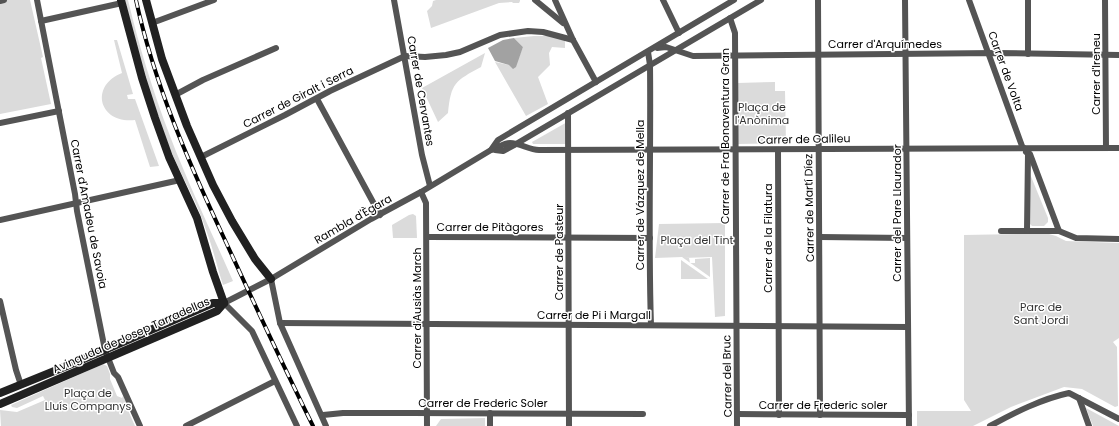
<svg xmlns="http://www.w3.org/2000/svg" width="1119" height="426" font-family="Poppins,sans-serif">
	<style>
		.green { fill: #dbdbdb }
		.water { fill: #a2a2a2 }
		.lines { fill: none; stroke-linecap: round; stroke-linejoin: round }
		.street { stroke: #545454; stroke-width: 6 }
		.secondary { stroke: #212121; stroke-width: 8 }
		.rail-casing { stroke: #000; stroke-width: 4 }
		.rail { stroke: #fff; stroke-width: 2.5; stroke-dasharray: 8; stroke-linecap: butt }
		.labels { text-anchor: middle; stroke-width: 3; stroke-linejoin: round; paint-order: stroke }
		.street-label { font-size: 11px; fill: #000; stroke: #fff }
		.park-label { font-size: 11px; fill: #323232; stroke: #fff }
	</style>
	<rect width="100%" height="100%" fill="#fff"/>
	<!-- green -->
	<g class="green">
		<polygon points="0,0 30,0 43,57 41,58 51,104 0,114"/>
		<path d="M125 0H128C139 46 153 92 170 136 189 186 212 233 233 281L223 285C217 267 213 248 206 230 197 201 180 174 169 146 150 98 137 50 125 0Z"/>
		<polygon points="436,0 520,0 520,1 519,3 513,3 512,2 499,3 431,28 427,11 432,6 433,1"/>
		<polygon points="534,36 554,36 565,39 565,48 552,47 549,53 550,65 538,77 548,104 526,116 495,62 509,65 519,57 523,47 514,38"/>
		<path d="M114 40H117L133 94 127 95 128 99H135L159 166 150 167 135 120C99 124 89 86 122 73Z"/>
		<path d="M485 53 481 67C455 81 451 83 448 113L438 122 422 88Z"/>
		<polygon points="775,82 775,91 785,91 786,143 738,144 737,83"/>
		<polygon points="569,121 569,144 533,144 532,142"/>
		<polygon points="1030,174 1048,218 1048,222 1044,226 1032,226 1030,224"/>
		<polygon points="413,214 416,216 417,238 393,238 392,225 409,215"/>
		<polygon points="725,223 725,316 715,317 712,257 683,258 689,258 690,263 695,263 695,259 710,258 710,277 682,257 655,258 659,224"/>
		<polygon points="1022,234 1049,234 1056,236 1066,241 1119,243 1119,338 1113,342 1117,347 1118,406 1115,407 1082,389 1064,387 1011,407 973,426 917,426 917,411 971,411 964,400 964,235"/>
		<polygon points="681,260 708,279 681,279"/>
		<polygon points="103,364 107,366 110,374 110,379 117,396 122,398 123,396 115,378 129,407 127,408 135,426 1,426 0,410 17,412 45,400 43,396 17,408 12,407 11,405"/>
		<polygon points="1086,408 1119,426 1093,426"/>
		<polygon points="485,418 485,426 436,426 441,419"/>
	</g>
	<!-- water -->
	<polygon class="water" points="514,38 523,47 516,67 513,69 509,65 495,61 488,48 503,40"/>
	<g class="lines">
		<!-- street -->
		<g class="street">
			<polyline points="37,0 75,194 77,211 105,350 114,373 118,377 140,426"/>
			<polyline points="394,0 422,155 430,186"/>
			<polyline points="535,0 563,23"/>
			<polyline points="555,0 573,40 596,82"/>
			<polyline points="663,0 679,33"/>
			<polyline points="818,0 820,415"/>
			<polyline points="905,0 909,426"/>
			<polyline points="969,0 1022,146 1030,154 1059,231 1001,231"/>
			<polyline points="1105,0 1106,148"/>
			<polyline points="0,1 4,0"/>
			<polyline points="730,18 735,33 737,426"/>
			<polyline points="41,21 122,3"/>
			<polyline points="152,23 214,0"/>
			<polyline points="657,48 666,47 693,56 996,53 1119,55"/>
			<path d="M648 52 650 65C651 152 648 239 651 325"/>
			<polyline points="1028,54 1028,0"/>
			<polyline points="175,95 203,80 276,48"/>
			<polyline points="317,99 380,215"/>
			<polyline points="568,113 569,426"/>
			<polyline points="0,123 59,111"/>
			<path d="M491 150C497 148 504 143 510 143 520 143 529 150 539 150L1119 148"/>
			<polyline points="495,150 503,151 516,144 761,0"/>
			<polyline points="778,150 779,415"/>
			<polyline points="1026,152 1028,154 1027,230"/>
			<polyline points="201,157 285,115 330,91 405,56 425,57 446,55 460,52 500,35 528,31 543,32 573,40"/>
			<polyline points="421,192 426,203 427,426"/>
			<polyline points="0,220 180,180"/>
			<polyline points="1059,231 1076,238 1119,239"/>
			<polyline points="427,237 650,238"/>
			<polyline points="820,237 907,238"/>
			<polyline points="271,279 280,323 326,426"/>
			<polyline points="0,301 16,370 21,385"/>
			<polyline points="280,323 908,327"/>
			<polyline points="1079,398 1089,426"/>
			<polyline points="490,413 490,426"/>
			<polyline points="737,414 909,415"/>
			<polyline points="323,415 343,413 413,413 643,414"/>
			<polyline points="186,426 275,381"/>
			<polyline points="297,426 252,331 224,303 271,279 371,219 421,192 491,150 498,140 734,0"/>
			<path d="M990 426C1014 413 1041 399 1069 393L1119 419"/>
		</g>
		<!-- secondary -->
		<g class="secondary">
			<polyline points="121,0 142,78 155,118 169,157 197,218 213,272 224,303"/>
			<polyline points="146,0 162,59 187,126 213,185 232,221 255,259 271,279"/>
			<polyline points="0,393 79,361 213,303 224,303"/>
			<polyline points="0,404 217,311 224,303"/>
		</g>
		<!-- rail casing -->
		<g class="rail-casing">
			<path id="rail" d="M136 0C154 83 188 161 224 238 253 301 282 363 313 426"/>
		</g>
		<!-- rail -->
		<use href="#rail" class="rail"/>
	</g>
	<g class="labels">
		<!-- street labels -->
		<g class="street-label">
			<text x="885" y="48">Carrer d'Arquímedes</text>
			<text transform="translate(1006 71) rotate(70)" y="4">Carrer de Volta</text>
			<text transform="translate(1096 74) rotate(-90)" y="4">Carrer d'Ireneu</text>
			<text transform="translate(421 91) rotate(80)" y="4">Carrer de Cervantes</text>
			<text transform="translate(298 97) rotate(-27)" y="4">Carrer de Giralt i Serra</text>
			<text transform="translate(725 136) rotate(-90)" y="4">Carrer de Fra Bonaventura Gran</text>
			<text transform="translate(804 139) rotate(-1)" y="4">Carrer de Galileu</text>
			<text transform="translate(640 195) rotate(-90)" y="4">Carrer de Vázquez de Mella</text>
			<text transform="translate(809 208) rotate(-91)" y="4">Carrer de Martí Díez</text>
			<text transform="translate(897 213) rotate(-90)" y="4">Carrer del Pare Llaurador</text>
			<text transform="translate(89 214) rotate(79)" y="4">Carrer d'Amadeu de Savoia</text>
			<text transform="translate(353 219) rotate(-30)" y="4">Rambla d'Ègara</text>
			<text x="490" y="231">Carrer de Pitàgores</text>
			<text transform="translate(768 238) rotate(-90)" y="4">Carrer de la Filatura</text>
			<text transform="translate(559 252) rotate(-90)" y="4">Carrer de Pasteur</text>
			<text transform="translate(417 308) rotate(-90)" y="4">Carrer d'Ausiàs March</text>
			<text x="594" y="319">Carrer de Pi i Margall</text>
			<text transform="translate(131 335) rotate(-24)" y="4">Avinguda de Josep Tarradellas</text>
			<text transform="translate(727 376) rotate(-91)" y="4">Carrer del Bruc</text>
			<text x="483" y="407">Carrer de Frederic Soler</text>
			<text x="823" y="409">Carrer de Frederic soler</text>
		</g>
		<!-- park labels -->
		<g class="park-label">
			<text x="762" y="111">Plaça de<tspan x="762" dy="13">l'Anònima</tspan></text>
			<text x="697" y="244">Plaça del Tint</text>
			<text x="1041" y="311">Parc de<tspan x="1041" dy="13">Sant Jordi</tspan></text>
			<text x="88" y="397">Plaça de<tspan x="88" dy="13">Lluís Companys</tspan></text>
		</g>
	</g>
</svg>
